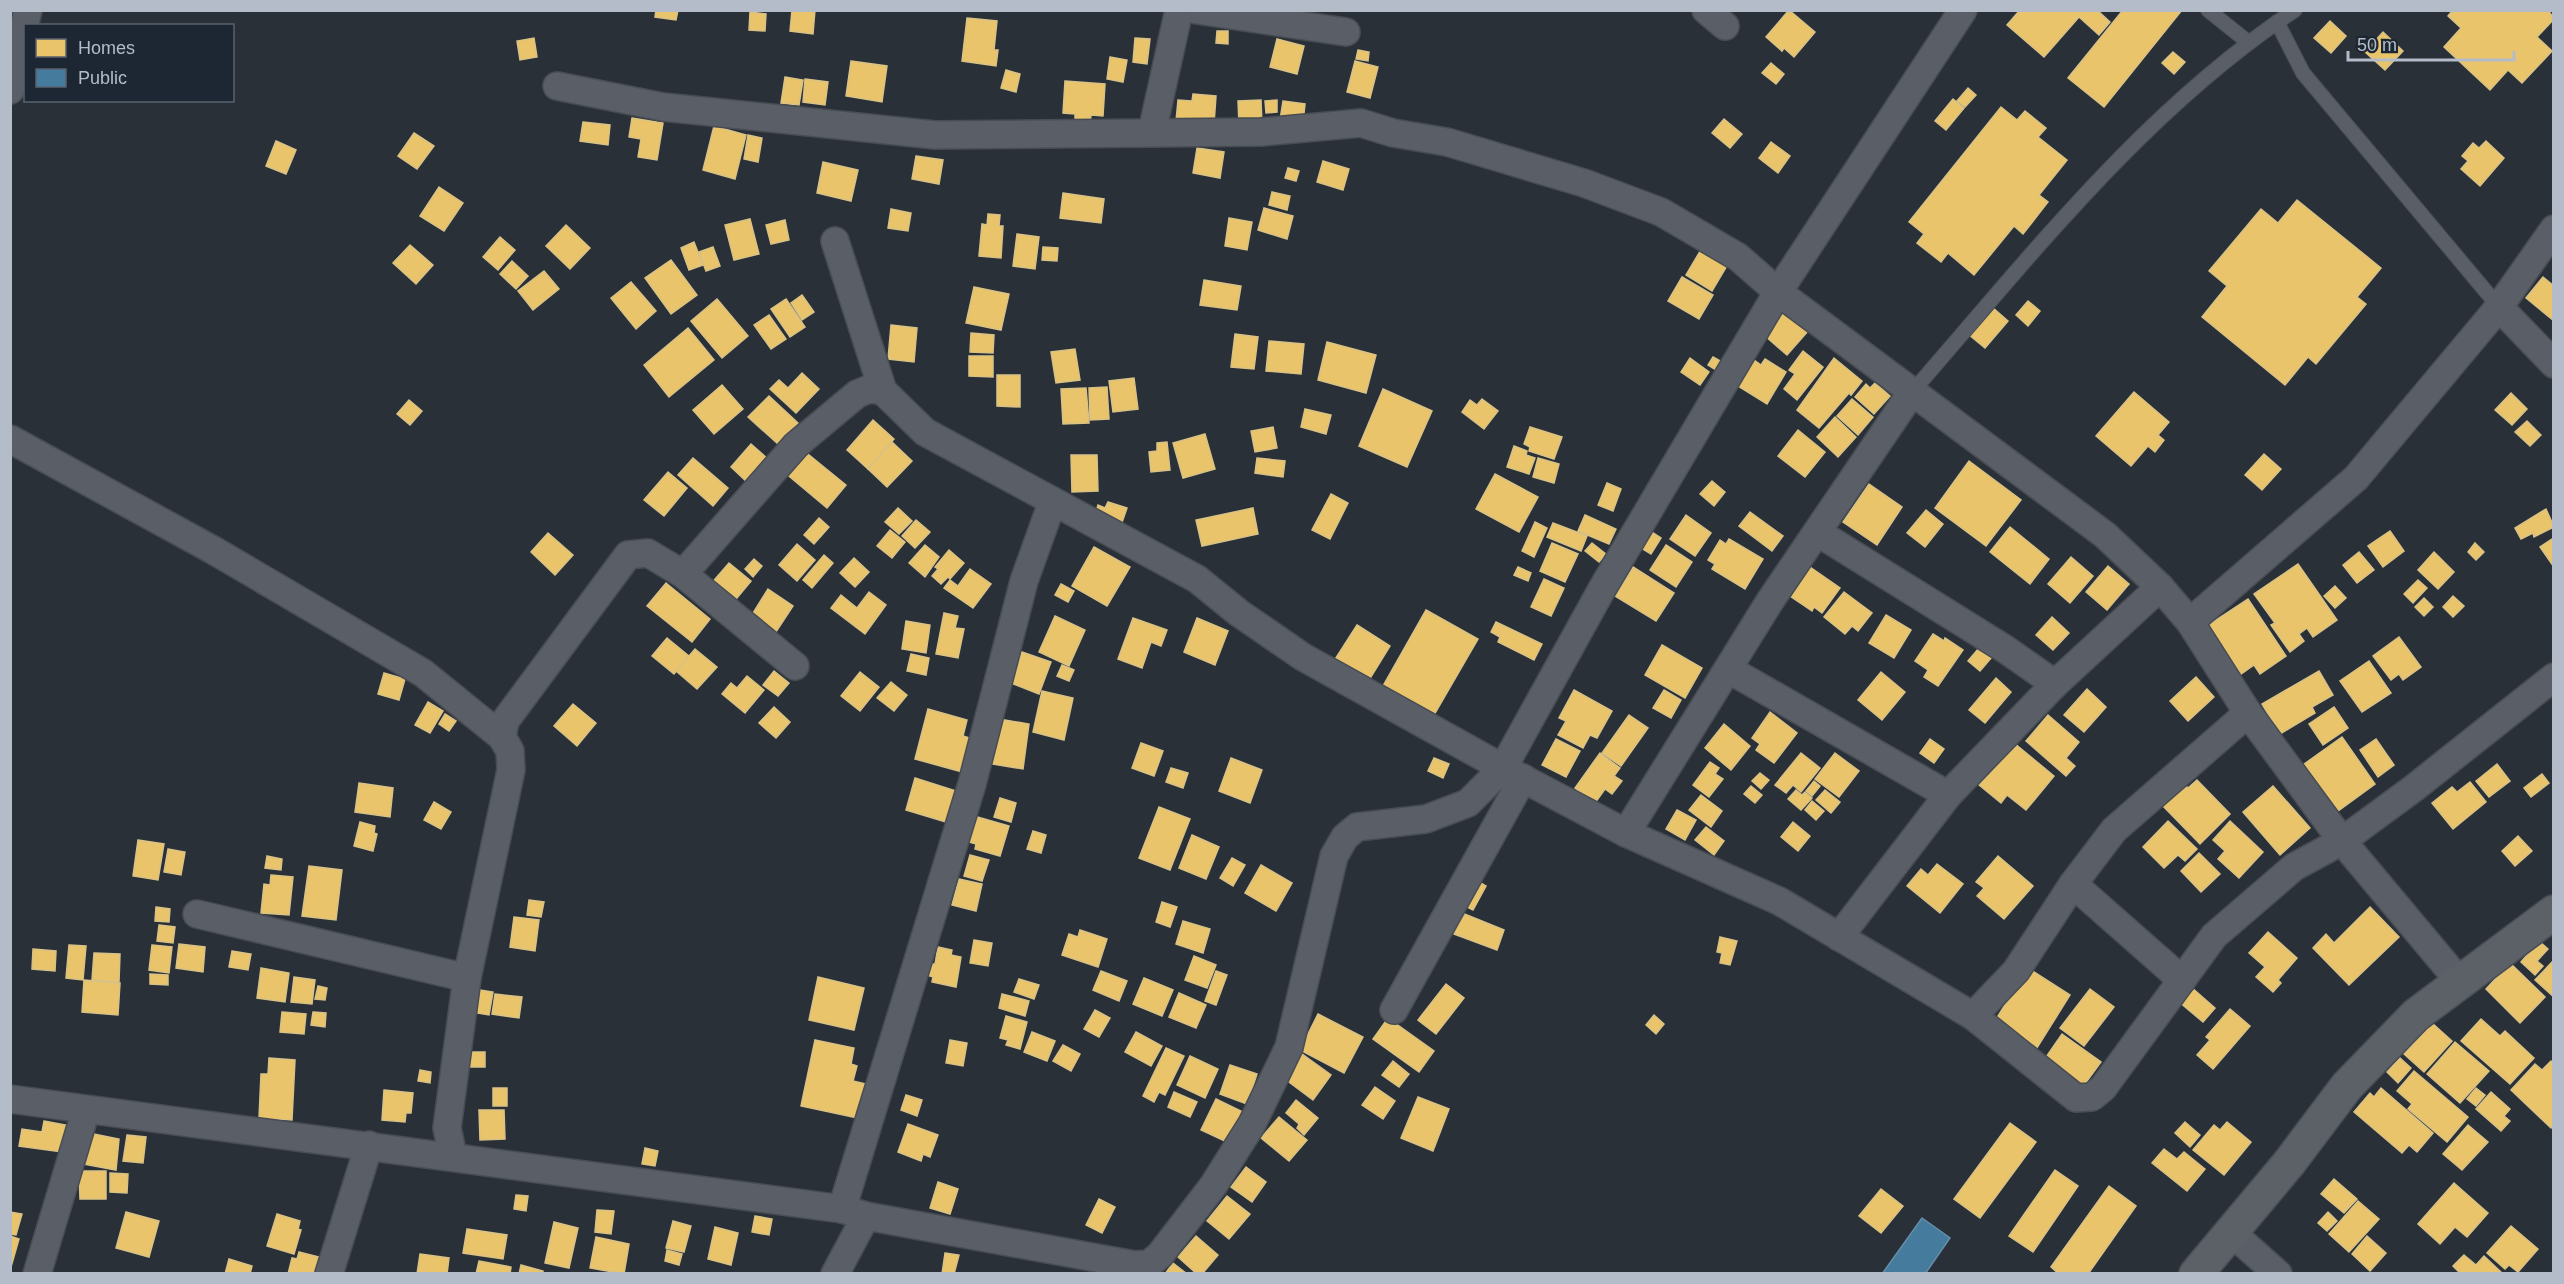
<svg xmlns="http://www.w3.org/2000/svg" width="2564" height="1284" font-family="Arial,sans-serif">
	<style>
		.homes { fill: #e9c46a; stroke: #d9c286; stroke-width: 1.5 }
		.public { fill: #457b9d; stroke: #668eaa; stroke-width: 1.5 }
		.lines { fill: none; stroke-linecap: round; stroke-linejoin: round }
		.lane-casing { stroke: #484c53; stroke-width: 16 }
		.street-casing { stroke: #484c53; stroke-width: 30 }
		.primary-casing { stroke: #484c55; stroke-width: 36 }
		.lane { stroke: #5a5e66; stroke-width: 14 }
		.street { stroke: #5a5e66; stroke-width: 27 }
		.primary { stroke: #5c6168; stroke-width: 33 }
	</style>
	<rect width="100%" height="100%" fill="#2a3038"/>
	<!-- homes -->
	<g class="homes">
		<polygon points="656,10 678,10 676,20 655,17"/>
		<polygon points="792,10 815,10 813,34 790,31"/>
		<polygon points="1789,10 1815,32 1794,57 1784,48 1782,51 1766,37"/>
		<polygon points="2020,10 2097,10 2110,22 2099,35 2079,17 2044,57 2007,25"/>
		<polygon points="2123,10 2182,10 2104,107 2068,78"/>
		<polygon points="2453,10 2548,10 2554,19 2537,37 2552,51 2522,83 2508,70 2490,90 2444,47 2461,28 2448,16"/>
		<polygon points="750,12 766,14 765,31 749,30"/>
		<polygon points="967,18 997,21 994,50 998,50 996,66 962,61"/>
		<polygon points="2330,21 2346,36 2331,53 2314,38"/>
		<polygon points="1217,31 1228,31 1228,44 1216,43"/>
		<polygon points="2383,32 2403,51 2385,70 2365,52"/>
		<polygon points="534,38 537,57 520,60 517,41"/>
		<polygon points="1135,38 1150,39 1147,64 1133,62"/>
		<polygon points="1277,39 1304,46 1297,74 1270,67"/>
		<polygon points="1358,50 1369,52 1368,61 1356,59"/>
		<polygon points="2173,52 2185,62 2174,74 2162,63"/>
		<polygon points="1110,57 1127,60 1123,82 1107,79"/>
		<polygon points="851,61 887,66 882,102 846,96"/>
		<polygon points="1355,61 1378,67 1370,98 1347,92"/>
		<polygon points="1771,63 1784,74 1776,84 1762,73"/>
		<polygon points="1006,70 1020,74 1016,92 1001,88"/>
		<polygon points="785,77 803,80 799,105 781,103"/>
		<polygon points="805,79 828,82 825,105 803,102"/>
		<polygon points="1065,81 1105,84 1103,116 1091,115 1090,126 1075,125 1075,114 1063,113"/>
		<polygon points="1968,88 1976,95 1965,107 1957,101"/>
		<polygon points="1193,94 1216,96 1214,124 1176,121 1178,100 1192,101"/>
		<polygon points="1953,99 1964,108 1946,130 1935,121"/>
		<polygon points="1261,100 1262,124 1239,124 1238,101"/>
		<polygon points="1277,100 1277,112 1266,113 1265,101"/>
		<polygon points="1283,101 1305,104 1303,123 1280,120"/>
		<polygon points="2001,107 2017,120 2025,111 2046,128 2038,137 2067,160 2039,195 2048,202 2023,234 2014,226 1974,275 1948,253 1941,262 1917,243 1924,234 1909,222"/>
		<polygon points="632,118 663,123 657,160 638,157 641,139 629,137"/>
		<polygon points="1724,119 1742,134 1730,148 1712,133"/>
		<polygon points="583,122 610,125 608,145 580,141"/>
		<polygon points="714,126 746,135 735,179 703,170"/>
		<polygon points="414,133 434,146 417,169 398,156"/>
		<polygon points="748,135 762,138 758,162 744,159"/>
		<polygon points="276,141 296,150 286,174 266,166"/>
		<polygon points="2486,141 2504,158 2480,186 2461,169 2468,161 2462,156 2473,143 2479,148"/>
		<polygon points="1771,142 1790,156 1778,173 1759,158"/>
		<polygon points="1197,148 1224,152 1220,178 1193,173"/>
		<polygon points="916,156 943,160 939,184 912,179"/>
		<polygon points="1323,161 1349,169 1343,190 1317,182"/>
		<polygon points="823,162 858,170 851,201 817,193"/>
		<polygon points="1288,168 1299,171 1296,181 1285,178"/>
		<polygon points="439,187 463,203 444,231 420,216"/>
		<polygon points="1272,192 1290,196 1287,210 1269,205"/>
		<polygon points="1063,193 1104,199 1101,223 1060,218"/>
		<polygon points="2297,200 2381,268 2357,297 2366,304 2316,364 2308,357 2285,385 2202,317 2227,286 2209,271 2261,209 2278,223"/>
		<polygon points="1264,208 1293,216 1287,239 1258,230"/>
		<polygon points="891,209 911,213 908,231 888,228"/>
		<polygon points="988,214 1000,215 999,226 1003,226 1001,258 979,256 982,224 987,225"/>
		<polygon points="1229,218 1252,222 1247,250 1225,246"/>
		<polygon points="750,219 759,254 734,260 725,225"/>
		<polygon points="785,220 789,240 771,244 766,225"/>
		<polygon points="566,225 590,248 570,269 546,246"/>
		<polygon points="1017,234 1039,237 1035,269 1013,266"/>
		<polygon points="500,237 515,250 498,270 483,257"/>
		<polygon points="694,242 703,265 689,270 681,248"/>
		<polygon points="410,245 433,265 416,284 393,263"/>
		<polygon points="713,247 720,266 706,271 699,252"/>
		<polygon points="1043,247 1058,248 1057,261 1042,260"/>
		<polygon points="1702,248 1728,264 1712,291 1686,275"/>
		<polygon points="671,260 697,295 671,314 645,278"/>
		<polygon points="512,261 528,276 516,289 500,274"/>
		<polygon points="544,271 559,289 533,310 518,291"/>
		<polygon points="1682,277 1713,295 1699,319 1668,301"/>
		<polygon points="2543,277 2554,286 2554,321 2526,298"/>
		<polygon points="1204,280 1241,286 1237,310 1200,305"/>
		<polygon points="631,282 656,311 636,329 611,298"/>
		<polygon points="974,287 1009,294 1001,330 966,323"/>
		<polygon points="802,295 814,312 802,320 791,303"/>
		<polygon points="717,299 748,336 722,358 691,321"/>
		<polygon points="786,299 805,327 790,337 771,309"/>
		<polygon points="2028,301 2040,311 2028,326 2016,315"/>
		<polygon points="1992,307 2008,321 1985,348 1968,334"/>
		<polygon points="1785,311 1808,331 1787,355 1764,335"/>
		<polygon points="769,315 786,339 771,349 754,325"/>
		<polygon points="891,325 917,328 914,362 888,359"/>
		<polygon points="688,328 714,360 669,397 644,365"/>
		<polygon points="971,333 994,335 993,353 970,352"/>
		<polygon points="1235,334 1258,337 1254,369 1231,367"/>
		<polygon points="1269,341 1304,344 1301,374 1266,371"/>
		<polygon points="1327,342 1376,355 1366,393 1318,380"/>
		<polygon points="1075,349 1080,380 1056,383 1051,352"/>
		<polygon points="1803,351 1823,367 1797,400 1784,389 1795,374 1789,370"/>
		<polygon points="969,356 993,356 993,377 969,376"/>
		<polygon points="1713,357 1722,362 1716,370 1708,365"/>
		<polygon points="1690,358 1709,372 1700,385 1681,372"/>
		<polygon points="1834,358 1862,381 1851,395 1849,393 1819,428 1797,410"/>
		<polygon points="1765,359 1786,372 1767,404 1738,386 1754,360 1761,365"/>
		<polygon points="802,373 819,389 796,413 770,389 779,380 788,388"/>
		<polygon points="997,375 1020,375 1020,407 997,406"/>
		<polygon points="1134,378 1138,409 1113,412 1109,381"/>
		<polygon points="1875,383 1890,396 1874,414 1855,397 1866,384 1870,388"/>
		<polygon points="722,385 743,409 714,434 693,410"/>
		<polygon points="1107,387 1109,419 1090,420 1089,388"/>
		<polygon points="1086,388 1089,423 1063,424 1061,389"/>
		<polygon points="1383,389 1432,411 1407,467 1359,446"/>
		<polygon points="2134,392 2169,422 2158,435 2164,440 2155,452 2148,446 2131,466 2096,436"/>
		<polygon points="2511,393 2527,409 2512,425 2495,410"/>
		<polygon points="769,396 798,423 778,444 748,417"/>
		<polygon points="1482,399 1498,411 1484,429 1462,412 1470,400 1477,405"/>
		<polygon points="1852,399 1873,417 1858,435 1837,416"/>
		<polygon points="409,400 422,411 410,425 397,414"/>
		<polygon points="1305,409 1331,415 1326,434 1301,427"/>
		<polygon points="1835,417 1856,437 1838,457 1817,437"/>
		<polygon points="873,420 894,439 868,469 847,450"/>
		<polygon points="2527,421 2541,435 2530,446 2515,432"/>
		<polygon points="1273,427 1277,448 1255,452 1251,431"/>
		<polygon points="1530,427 1562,437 1554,459 1529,451 1530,447 1524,444"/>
		<polygon points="1798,430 1825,452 1805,477 1778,456"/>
		<polygon points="1205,434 1215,469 1183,478 1173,443"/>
		<polygon points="892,442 912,461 887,487 868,469"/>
		<polygon points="1167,442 1170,470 1151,472 1149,452 1157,451 1157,443"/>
		<polygon points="751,444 769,460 749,484 731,467"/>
		<polygon points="1514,446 1527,451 1526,455 1535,458 1529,474 1507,467"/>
		<polygon points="803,450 846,485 827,508 784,472"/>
		<polygon points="2264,454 2281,469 2262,490 2245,475"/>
		<polygon points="1071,455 1097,455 1098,491 1072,492"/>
		<polygon points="693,458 728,488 713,506 678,475"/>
		<polygon points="1257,458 1285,461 1283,477 1255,473"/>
		<polygon points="1538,458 1559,464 1554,483 1533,477"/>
		<polygon points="1969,461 2021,500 1986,546 1935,508"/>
		<polygon points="668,472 687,488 664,516 644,500"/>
		<polygon points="1495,474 1538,497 1519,532 1476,509"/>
		<polygon points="1712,481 1725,492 1714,506 1700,494"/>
		<polygon points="1607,483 1621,489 1613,511 1598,505"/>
		<polygon points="1869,484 1902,507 1877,545 1843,522"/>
		<polygon points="1331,494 1348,503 1330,539 1312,530"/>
		<polygon points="1108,502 1127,508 1119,531 1093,522 1098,505 1105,508"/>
		<polygon points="898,508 912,521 899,534 885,522"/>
		<polygon points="1253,508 1258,534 1202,546 1196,520"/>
		<polygon points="2546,509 2554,527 2534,537 2533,533 2521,539 2515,528"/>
		<polygon points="1926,510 1943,524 1925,547 1907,533"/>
		<polygon points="1750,512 1783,536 1772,551 1739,526"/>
		<polygon points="1585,515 1616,529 1609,544 1578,531"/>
		<polygon points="1686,515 1711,533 1695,556 1670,539"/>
		<polygon points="819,518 829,527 814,544 804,535"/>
		<polygon points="916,520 930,532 915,548 902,536"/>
		<polygon points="1535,522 1547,528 1534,557 1522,551"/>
		<polygon points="1553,523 1587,536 1581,551 1547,537"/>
		<polygon points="2010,527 2049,559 2030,584 1990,552"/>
		<polygon points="890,530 905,542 892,558 877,546"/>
		<polygon points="1650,531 1661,538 1651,554 1641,548"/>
		<polygon points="2390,531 2404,551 2383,567 2368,546"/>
		<polygon points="548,533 573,555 555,575 531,552"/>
		<polygon points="1729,539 1763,559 1745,589 1712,569 1715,564 1708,560 1720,540 1726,544"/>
		<polygon points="2552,539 2554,542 2554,567 2540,547"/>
		<polygon points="1552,543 1578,554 1565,582 1540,571"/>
		<polygon points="1592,543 1606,554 1599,562 1585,551"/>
		<polygon points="2475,543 2484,552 2476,560 2468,552"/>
		<polygon points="797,544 815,560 797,581 779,565"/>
		<polygon points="925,545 939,557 925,577 909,563"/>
		<polygon points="1666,545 1692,562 1676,587 1650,570"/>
		<polygon points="1094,547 1130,567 1107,606 1072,586"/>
		<polygon points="949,550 964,563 950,579 948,577 941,584 932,576 938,569 935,567"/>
		<polygon points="2359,552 2374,570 2357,583 2343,565"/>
		<polygon points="2434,552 2454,572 2438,589 2418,570"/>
		<polygon points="824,555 833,563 812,588 803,580"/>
		<polygon points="2071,557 2093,576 2070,603 2048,584"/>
		<polygon points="854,558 869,572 855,587 840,573"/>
		<polygon points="754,559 762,566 753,577 745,569"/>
		<polygon points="729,563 751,581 732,604 710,585"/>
		<polygon points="2298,564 2337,620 2313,637 2307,628 2299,634 2304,641 2290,652 2271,625 2275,623 2254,594"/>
		<polygon points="2108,566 2129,584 2107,610 2086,592"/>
		<polygon points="1518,567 1531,573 1528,581 1514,575"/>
		<polygon points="1633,567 1674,593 1656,621 1615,596"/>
		<polygon points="1810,567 1840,588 1822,613 1814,607 1812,611 1790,596"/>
		<polygon points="970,569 991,584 973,608 944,588 950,580 958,586"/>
		<polygon points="1544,579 1564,588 1551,616 1531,607"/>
		<polygon points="2418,580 2427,588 2413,603 2404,594"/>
		<polygon points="666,583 710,619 692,642 647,606"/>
		<polygon points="1061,584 1074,591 1068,602 1055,595"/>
		<polygon points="2335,586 2346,598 2335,608 2324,596"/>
		<polygon points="768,589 793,606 772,638 748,621"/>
		<polygon points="869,592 886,605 865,634 831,608 841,595 857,608"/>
		<polygon points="1844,592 1872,613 1858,631 1852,626 1845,634 1824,617"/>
		<polygon points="2453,596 2464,606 2453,617 2443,607"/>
		<polygon points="2424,598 2433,607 2424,616 2415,607"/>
		<polygon points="2248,599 2286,656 2260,674 2254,665 2237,677 2204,628"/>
		<polygon points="1426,610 1478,639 1434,715 1383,686"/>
		<polygon points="944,613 958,616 955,628 964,629 958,658 936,654"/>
		<polygon points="1886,615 1911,630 1894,658 1869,643"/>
		<polygon points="1055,616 1085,630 1069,666 1039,652"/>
		<polygon points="2052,617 2069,633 2053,650 2036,635"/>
		<polygon points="1133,618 1167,630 1161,646 1151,642 1142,668 1118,659"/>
		<polygon points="1197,618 1228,631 1215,665 1184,652"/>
		<polygon points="906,621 930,625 926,653 902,649"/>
		<polygon points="1496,622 1542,644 1534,660 1498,642 1500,637 1491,632"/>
		<polygon points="1357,625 1390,646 1366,685 1332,664"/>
		<polygon points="1933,634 1944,641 1945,638 1963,650 1938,686 1924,677 1928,670 1915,661"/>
		<polygon points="2399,637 2421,667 2403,680 2399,674 2391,680 2373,656"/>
		<polygon points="667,638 689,656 674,674 652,656"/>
		<polygon points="1662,645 1702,668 1685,698 1645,675"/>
		<polygon points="1979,648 1991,658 1980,671 1968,661"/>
		<polygon points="695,649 717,667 697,689 676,671"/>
		<polygon points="1022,652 1051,662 1039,694 1011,683"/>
		<polygon points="911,654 929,658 926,675 907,671"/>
		<polygon points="2369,661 2391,693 2362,712 2340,681"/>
		<polygon points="1062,665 1074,670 1069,681 1057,676"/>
		<polygon points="774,671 789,683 778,696 763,685"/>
		<polygon points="2319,671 2333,695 2312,707 2315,713 2280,734 2262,704"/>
		<polygon points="860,672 879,687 860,711 841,696"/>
		<polygon points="1881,672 1905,692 1882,720 1858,700"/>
		<polygon points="384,673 405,679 399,700 378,694"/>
		<polygon points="747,676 764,690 745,713 722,694 731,683 737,688"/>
		<polygon points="2196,677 2214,697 2188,721 2170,701"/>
		<polygon points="1996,678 2011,692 1985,723 1969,710"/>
		<polygon points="891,682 907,695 894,711 877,698"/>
		<polygon points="2087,689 2106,707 2084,732 2064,715"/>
		<polygon points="1574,690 1612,711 1597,738 1590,735 1583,748 1558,735 1566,721 1559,718"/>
		<polygon points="1664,690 1681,700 1671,718 1653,708"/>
		<polygon points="1042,691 1073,698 1064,740 1033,732"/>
		<polygon points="428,702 443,711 430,733 415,725"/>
		<polygon points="573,704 596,723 577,746 554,726"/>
		<polygon points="774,707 790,722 776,738 759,723"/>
		<polygon points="2334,707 2348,728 2323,745 2309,724"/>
		<polygon points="928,709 967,720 963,736 976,740 966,773 915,759"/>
		<polygon points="1770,712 1797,733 1774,763 1756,750 1760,744 1752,738"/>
		<polygon points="445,714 456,721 449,731 439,724"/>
		<polygon points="1629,715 1648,728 1621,766 1602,753"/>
		<polygon points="2048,715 2079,742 2066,758 2075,766 2066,776 2026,741"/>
		<polygon points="993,718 1029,724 1023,769 986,763"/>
		<polygon points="1724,724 1750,746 1731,770 1705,748"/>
		<polygon points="2342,737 2375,784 2334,814 2300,767"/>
		<polygon points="1556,739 1580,751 1566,777 1542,765"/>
		<polygon points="1930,739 1944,749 1934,763 1920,753"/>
		<polygon points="2376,739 2394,765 2378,777 2360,750"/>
		<polygon points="1141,743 1163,751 1154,776 1132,768"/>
		<polygon points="2014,743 2054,776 2026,810 2007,795 2001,803 1979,785"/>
		<polygon points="1600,753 1620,768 1614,776 1622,781 1612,794 1605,789 1595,803 1575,788"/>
		<polygon points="1801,753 1820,768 1801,792 1793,785 1786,793 1775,785"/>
		<polygon points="1835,753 1859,771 1839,797 1815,779"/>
		<polygon points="1231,758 1262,770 1250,803 1219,791"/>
		<polygon points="1434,758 1449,764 1443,778 1428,771"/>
		<polygon points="1710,762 1719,768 1715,774 1723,779 1709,797 1693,785"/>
		<polygon points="2497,764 2510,781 2489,797 2476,781"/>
		<polygon points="1171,768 1188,773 1183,788 1166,782"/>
		<polygon points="1760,773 1769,780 1761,789 1752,781"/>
		<polygon points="2542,774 2549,783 2531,797 2524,788"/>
		<polygon points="915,778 956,791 946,822 906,810"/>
		<polygon points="2197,780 2230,814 2200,844 2162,805 2184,784 2188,788"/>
		<polygon points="1814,781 1820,786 1812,796 1806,791"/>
		<polygon points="2470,782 2486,802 2453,829 2432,803 2452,787 2457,792"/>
		<polygon points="359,783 393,788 390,817 355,812"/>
		<polygon points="1751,786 1762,795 1755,803 1744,794"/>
		<polygon points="2273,786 2310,828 2280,855 2243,812"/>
		<polygon points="1796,790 1802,795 1805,792 1812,798 1801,810 1788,799"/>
		<polygon points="1825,790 1840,802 1831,813 1816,800"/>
		<polygon points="1701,795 1722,811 1711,827 1689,810"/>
		<polygon points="1000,798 1016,803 1011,822 994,817"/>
		<polygon points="1812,801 1824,811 1816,820 1805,810"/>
		<polygon points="434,802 451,812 441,829 424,820"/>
		<polygon points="1159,807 1190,819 1170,870 1139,858"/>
		<polygon points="1677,810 1696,820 1685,840 1666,829"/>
		<polygon points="974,816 1009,826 1000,856 975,849 976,844 966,841"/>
		<polygon points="2168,821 2197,849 2185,861 2178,855 2164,868 2143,847"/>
		<polygon points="2230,821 2263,852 2239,878 2218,859 2225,851 2213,840"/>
		<polygon points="360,822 375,826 374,833 377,834 373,851 354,846"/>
		<polygon points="1793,822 1810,836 1798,851 1781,837"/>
		<polygon points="1706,827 1724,841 1714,855 1695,840"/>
		<polygon points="1033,831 1046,835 1041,853 1027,849"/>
		<polygon points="1192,835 1219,847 1206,879 1179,868"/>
		<polygon points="2518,836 2532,851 2515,866 2502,851"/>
		<polygon points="138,840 164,844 158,880 133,876"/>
		<polygon points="168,849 185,852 181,875 164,872"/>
		<polygon points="2199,853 2220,874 2201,892 2181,871"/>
		<polygon points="970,855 989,860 982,881 964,876"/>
		<polygon points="267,856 282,859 281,870 265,868"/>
		<polygon points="1998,856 2033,886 2004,919 1977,896 1984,888 1976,882"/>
		<polygon points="1232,858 1245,865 1233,886 1220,878"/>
		<polygon points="1937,864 1963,884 1940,913 1907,886 1921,869 1928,875"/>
		<polygon points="1261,865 1292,883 1276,911 1245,893"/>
		<polygon points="309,866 342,870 336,920 302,916"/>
		<polygon points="271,875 293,877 289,915 261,913 264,884 270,885"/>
		<polygon points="1472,878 1486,886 1473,910 1459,903"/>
		<polygon points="959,879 982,884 976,911 952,905"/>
		<polygon points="529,900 544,902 541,917 527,915"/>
		<polygon points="1162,902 1177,907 1170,927 1156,922"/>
		<polygon points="156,907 170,909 169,922 155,921"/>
		<polygon points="2370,907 2399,937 2349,985 2313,948 2326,934 2334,943"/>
		<polygon points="1462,913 1504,930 1497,950 1454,934"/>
		<polygon points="514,917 539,920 535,951 510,947"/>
		<polygon points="1183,921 1210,929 1203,953 1176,944"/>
		<polygon points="159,925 175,927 173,943 157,941"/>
		<polygon points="1080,930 1107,939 1098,967 1062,955 1069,934 1078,937"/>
		<polygon points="2268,932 2297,958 2278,980 2281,983 2273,992 2256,977 2265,967 2249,953"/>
		<polygon points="1720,937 1737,941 1730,965 1720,963 1722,953 1717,952"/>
		<polygon points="974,940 992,943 988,966 970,963"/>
		<polygon points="2539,941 2548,949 2537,961 2543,966 2535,975 2521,962"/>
		<polygon points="179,944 205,947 203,972 176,968"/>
		<polygon points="69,945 86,946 83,980 66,978"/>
		<polygon points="152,945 172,947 169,973 149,970"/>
		<polygon points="938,947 952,950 951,955 961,957 956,987 932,982 933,977 927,975 929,964 935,964"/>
		<polygon points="33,949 56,951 55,971 32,969"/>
		<polygon points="232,951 251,954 248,970 229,967"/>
		<polygon points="94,953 120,954 119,982 92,980"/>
		<polygon points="1194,956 1216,965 1207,988 1185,980"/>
		<polygon points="2554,960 2554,997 2535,980"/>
		<polygon points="2510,963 2545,997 2520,1023 2486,989"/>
		<polygon points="261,968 289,973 285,1002 257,998"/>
		<polygon points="2028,968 2070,995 2035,1051 1993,1024"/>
		<polygon points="1101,971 1127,981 1119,1001 1093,990"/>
		<polygon points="1216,971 1227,975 1216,1005 1205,1001"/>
		<polygon points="150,974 168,975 168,985 150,984"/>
		<polygon points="294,977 315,980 312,1004 291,1002"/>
		<polygon points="818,977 864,988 854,1030 809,1020"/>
		<polygon points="1144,978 1173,990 1162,1016 1133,1004"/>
		<polygon points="1019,979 1039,985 1034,999 1014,992"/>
		<polygon points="84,980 120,983 118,1015 82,1012"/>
		<polygon points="1446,984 1464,998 1436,1034 1418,1020"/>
		<polygon points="318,986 327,988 325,1000 315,999"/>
		<polygon points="2191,987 2215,1008 2203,1022 2178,1001"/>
		<polygon points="474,989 493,992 489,1015 471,1012"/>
		<polygon points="2090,989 2114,1007 2084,1046 2060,1028"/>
		<polygon points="1179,993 1206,1005 1196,1028 1169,1017"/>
		<polygon points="495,994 522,997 519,1018 492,1014"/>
		<polygon points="1002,994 1029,1001 1025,1016 999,1008"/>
		<polygon points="2230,1009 2250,1026 2213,1069 2197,1055 2210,1040 2206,1037"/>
		<polygon points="1095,1010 1110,1018 1099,1037 1084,1029"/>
		<polygon points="282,1012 306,1014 304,1034 280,1032"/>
		<polygon points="313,1012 326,1013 325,1027 311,1025"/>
		<polygon points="1318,1014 1363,1037 1344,1073 1300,1050"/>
		<polygon points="1654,1015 1664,1024 1656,1034 1646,1025"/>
		<polygon points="1006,1016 1027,1022 1020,1049 1006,1045 1008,1040 1000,1038"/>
		<polygon points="1388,1018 1434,1051 1419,1072 1373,1039"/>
		<polygon points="2481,1019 2500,1036 2505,1031 2534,1058 2510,1084 2461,1041"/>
		<polygon points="2432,1023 2452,1041 2424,1072 2404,1054"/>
		<polygon points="1032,1032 1055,1041 1047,1061 1024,1052"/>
		<polygon points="1136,1032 1162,1046 1151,1066 1125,1052"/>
		<polygon points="2062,1034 2101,1062 2082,1088 2044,1060"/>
		<polygon points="815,1040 854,1048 851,1064 857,1066 853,1081 866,1084 858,1118 801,1106"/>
		<polygon points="950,1040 967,1043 963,1066 946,1063"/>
		<polygon points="2455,1042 2489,1071 2460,1103 2427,1074"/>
		<polygon points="1063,1045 1080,1054 1071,1071 1053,1061"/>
		<polygon points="1166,1048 1184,1056 1165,1095 1159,1092 1154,1102 1143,1096"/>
		<polygon points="1298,1051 1331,1075 1313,1100 1281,1076"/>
		<rect x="465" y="1052" width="20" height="15"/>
		<polygon points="1190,1056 1218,1069 1205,1098 1177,1085"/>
		<polygon points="269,1058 295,1060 292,1120 259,1118 261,1074 268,1074"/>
		<polygon points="2400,1058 2411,1068 2398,1083 2387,1072"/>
		<polygon points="1393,1061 1409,1074 1399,1087 1382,1075"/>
		<polygon points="2551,1061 2554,1064 2554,1125 2551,1128 2511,1090 2535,1064 2542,1070"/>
		<polygon points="1230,1065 1257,1074 1247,1104 1220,1094"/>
		<polygon points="420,1070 431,1072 430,1083 418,1081"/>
		<polygon points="2414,1071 2468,1117 2447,1142 2408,1109 2412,1104 2397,1091"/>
		<polygon points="1375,1087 1395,1101 1383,1119 1362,1105"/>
		<rect x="493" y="1088" width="14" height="18"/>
		<polygon points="2381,1088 2433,1133 2417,1152 2409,1145 2402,1153 2354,1112 2370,1093 2374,1097"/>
		<polygon points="2476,1088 2485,1095 2476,1106 2467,1099"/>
		<polygon points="384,1090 413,1093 411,1113 406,1113 405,1122 382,1120"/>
		<polygon points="1174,1092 1197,1102 1190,1117 1168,1107"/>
		<polygon points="2491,1092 2510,1109 2504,1116 2510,1121 2501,1131 2476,1109"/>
		<polygon points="906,1095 922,1100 917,1116 901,1110"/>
		<polygon points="1418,1097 1449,1109 1433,1151 1401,1138"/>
		<polygon points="1216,1099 1243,1112 1229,1143 1201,1130"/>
		<polygon points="1296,1100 1318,1118 1304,1135 1297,1128 1299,1124 1286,1113"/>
		<polygon points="479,1110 504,1110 505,1139 480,1140"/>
		<polygon points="1279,1117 1307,1140 1289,1161 1261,1138"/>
		<polygon points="44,1121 66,1125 62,1152 19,1146 22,1129 42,1132"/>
		<polygon points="2185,1122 2200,1135 2190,1147 2175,1133"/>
		<polygon points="2227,1122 2251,1142 2224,1175 2193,1150 2214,1125 2220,1130"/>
		<polygon points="2010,1123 2036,1142 1980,1218 1954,1199"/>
		<polygon points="908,1124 938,1135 930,1157 923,1154 921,1161 898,1152"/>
		<polygon points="2468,1125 2488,1142 2462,1170 2443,1154"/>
		<polygon points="89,1133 119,1139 116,1170 83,1164"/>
		<polygon points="127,1135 146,1137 143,1163 123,1161"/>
		<polygon points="645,1148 658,1151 655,1166 642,1164"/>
		<polygon points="2164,1149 2177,1159 2184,1152 2205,1169 2187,1191 2152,1163"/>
		<polygon points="1246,1167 1266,1182 1252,1202 1231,1187"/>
		<polygon points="2055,1170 2078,1186 2033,1252 2009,1236"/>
		<polygon points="79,1171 106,1171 106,1199 80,1199"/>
		<polygon points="110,1173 128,1174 127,1193 110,1192"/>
		<polygon points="2334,1179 2357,1199 2344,1213 2321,1194"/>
		<polygon points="938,1182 958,1189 950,1214 930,1208"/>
		<polygon points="2454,1183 2488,1213 2467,1237 2455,1227 2440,1244 2418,1224"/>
		<polygon points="2109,1186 2136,1206 2088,1274 2059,1274 2051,1267"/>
		<polygon points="1881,1189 1903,1206 1881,1233 1859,1216"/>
		<polygon points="516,1195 528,1196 526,1211 514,1209"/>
		<polygon points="1227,1196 1250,1214 1229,1239 1207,1221"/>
		<polygon points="1099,1199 1115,1207 1102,1233 1086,1225"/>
		<polygon points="2358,1201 2379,1219 2349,1252 2329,1234"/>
		<polygon points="597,1210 614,1211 611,1234 595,1232"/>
		<polygon points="10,1212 22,1214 16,1235 10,1234"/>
		<polygon points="126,1212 159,1221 149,1257 116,1248"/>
		<polygon points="2328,1212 2337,1221 2327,1231 2318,1223"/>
		<polygon points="277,1214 300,1221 298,1229 301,1230 294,1254 267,1246"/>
		<polygon points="755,1216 772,1219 769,1235 752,1232"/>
		<polygon points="673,1221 691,1226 684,1252 666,1248"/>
		<polygon points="554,1222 578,1228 569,1268 545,1263"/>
		<polygon points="2511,1226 2538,1249 2518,1272 2509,1265 2505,1269 2487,1253"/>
		<polygon points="715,1227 738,1233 731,1265 708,1259"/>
		<polygon points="467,1229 507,1235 503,1259 463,1253"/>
		<polygon points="10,1236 19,1239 11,1267 10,1267"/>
		<polygon points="1196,1236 1218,1255 1202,1274 1197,1274 1178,1257"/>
		<polygon points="2367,1236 2386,1253 2370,1271 2352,1254"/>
		<polygon points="596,1237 629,1244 624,1274 590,1268"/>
		<polygon points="667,1250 682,1254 679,1265 665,1261"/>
		<polygon points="299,1252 319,1257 314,1274 288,1274 292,1258 297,1259"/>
		<polygon points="945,1253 959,1255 954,1274 942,1274"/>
		<polygon points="420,1254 449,1258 447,1274 417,1274"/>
		<polygon points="2464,1255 2476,1265 2484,1256 2503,1274 2461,1274 2453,1266"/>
		<polygon points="229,1259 252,1266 250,1274 225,1274"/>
		<polygon points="479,1261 511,1267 510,1274 476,1274"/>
		<polygon points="1173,1263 1187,1274 1165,1274"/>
		<polygon points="521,1265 543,1271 543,1274 519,1274"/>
	</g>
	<!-- public -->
	<polygon class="public" points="1922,1218 1950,1238 1925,1274 1882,1274"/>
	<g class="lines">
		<!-- lane casing -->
		<g class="lane-casing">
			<g id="lane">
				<polyline points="2208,10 2248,42"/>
				<polyline points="2277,22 2303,73 2499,307"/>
				<path d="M1912 392C2030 257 2144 110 2295 10"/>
			</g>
		</g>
		<!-- street casing -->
		<g class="street-casing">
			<g id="street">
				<polyline points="1197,10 1346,32"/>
				<polyline points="1706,10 1725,26"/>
				<polyline points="557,86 663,107 935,135 1261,132 1361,123 1393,133 1447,142 1584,183 1661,212 1738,257 1778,292 2105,535 2160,587 2190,622 2248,713 2342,841 2460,982"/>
				<polyline points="10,90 28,10"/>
				<polyline points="1152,132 1179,10"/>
				<polyline points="835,241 883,391 925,432 1197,579 1239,613 1303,657 1503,768 1626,833 1779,901 1973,1016 2076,1098 2092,1097 2103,1088 2214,936 2294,867 2342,841 2414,788 2554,677"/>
				<polyline points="2499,307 2554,364"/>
				<polyline points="10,439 213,550 423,673 502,737"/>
				<polyline points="1817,532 2005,649 2055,684"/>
				<polyline points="683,574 796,445 857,394 869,389 883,391"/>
				<polyline points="2190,622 2356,478 2499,307 2554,229"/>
				<polyline points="1728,669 1948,795"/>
				<polyline points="1626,833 1770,601 1912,392"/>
				<polyline points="2073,884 2182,980"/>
				<polyline points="197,914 467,978"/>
				<polyline points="1839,937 1948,795 2055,684 2160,587"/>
				<polyline points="1394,1010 1523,778"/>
				<polyline points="1973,1016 2016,971 2073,884 2114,830 2248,713"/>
				<polyline points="10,1099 842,1209 866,1216 1135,1265 1149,1264 1160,1255 1213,1186 1252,1124 1289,1047 1334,856 1345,837 1357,827 1426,819 1468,803 1503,768 1602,589 1778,292 1963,10"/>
				<polyline points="453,1156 447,1128 467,978 511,770 510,751 502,737 505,721 628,555 648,553 683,574 795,666"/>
				<polyline points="842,1209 972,784 1024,581 1052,503"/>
				<polyline points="2232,1233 2278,1274"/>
				<polyline points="37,1274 86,1110"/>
				<polyline points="329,1274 369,1145"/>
				<polyline points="835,1274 866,1216"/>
			</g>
		</g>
		<!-- primary casing -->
		<g class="primary-casing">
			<polyline id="primary" points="2196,1274 2289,1163 2347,1086 2416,1015 2554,912"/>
		</g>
		<!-- lane -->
		<use href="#lane" class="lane"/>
		<!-- street -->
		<use href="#street" class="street"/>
		<!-- primary -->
		<use href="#primary" class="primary"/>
	</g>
	<!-- border -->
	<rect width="2564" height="1284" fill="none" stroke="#b4bcc9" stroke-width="24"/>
	<!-- legend -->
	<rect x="24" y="24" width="210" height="78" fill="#1d2633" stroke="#59626f" stroke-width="1.5"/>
	<rect x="36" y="39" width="30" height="18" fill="#e9c46a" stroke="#59626f" stroke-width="1.5"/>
	<text x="78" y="54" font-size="18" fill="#b4bcc9">Homes</text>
	<rect x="36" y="69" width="30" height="18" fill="#457b9d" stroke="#59626f" stroke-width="1.5"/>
	<text x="78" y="84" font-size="18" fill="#b4bcc9">Public</text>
	<!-- scale -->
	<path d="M2348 51v9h166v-9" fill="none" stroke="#b4bcc9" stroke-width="3"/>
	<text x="2357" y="51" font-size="18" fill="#b4bcc9" stroke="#1d2633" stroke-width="4.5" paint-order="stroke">50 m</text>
</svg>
